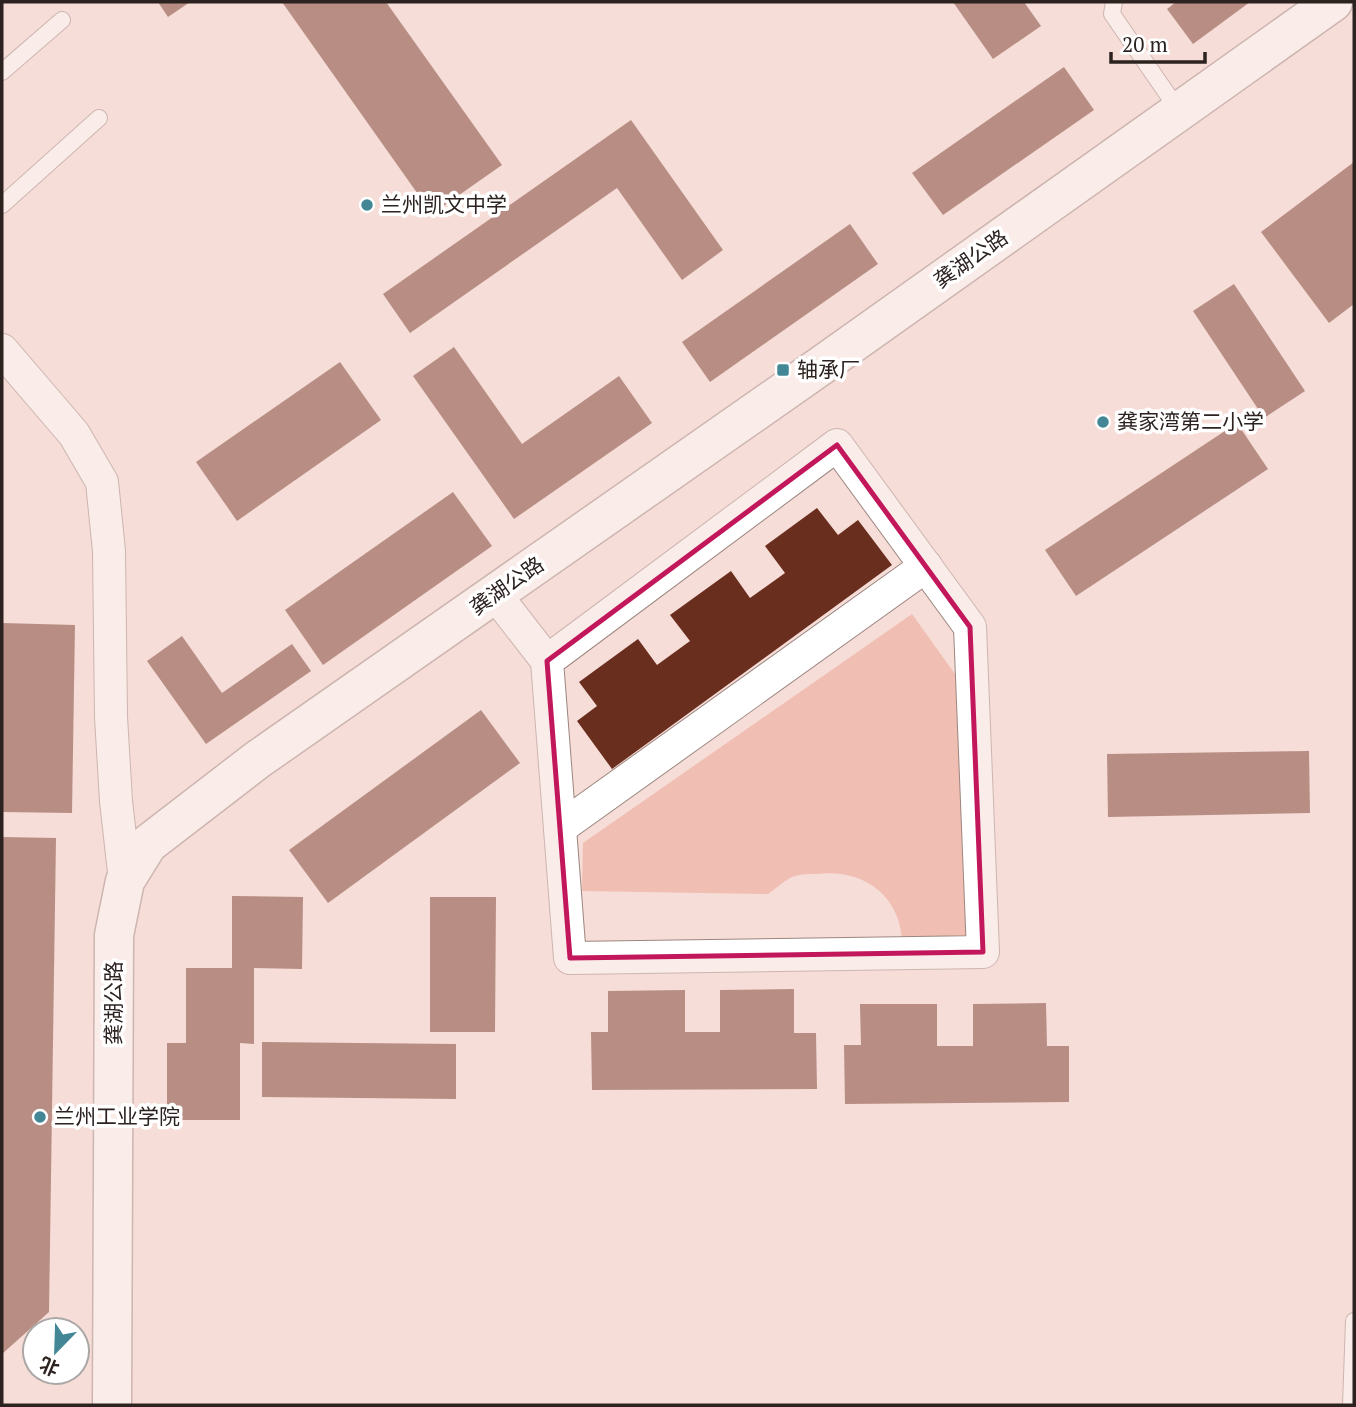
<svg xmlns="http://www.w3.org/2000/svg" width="1356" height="1407" font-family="'PT Serif','Noto Sans SC',serif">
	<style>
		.green { fill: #f0beb2 }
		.building { fill: #6a2e1f }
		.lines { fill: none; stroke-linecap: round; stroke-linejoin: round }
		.lane-casing { stroke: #9c8680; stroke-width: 18 }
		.street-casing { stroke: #9c8680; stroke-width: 34 }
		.secondary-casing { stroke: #9c8680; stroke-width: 41 }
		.lane { stroke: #fff; stroke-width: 16 }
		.street { stroke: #fff; stroke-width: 32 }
		.secondary { stroke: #fff; stroke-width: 38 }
		.marked { fill: none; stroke: #c2185b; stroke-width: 5; stroke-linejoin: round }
		.poi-dot { fill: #438796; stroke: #fff; stroke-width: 2.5 }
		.labels { text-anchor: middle; stroke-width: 7; stroke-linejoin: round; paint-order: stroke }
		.poi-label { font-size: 21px; fill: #2c2321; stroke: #fff; text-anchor: start }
		.street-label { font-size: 21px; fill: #2c2321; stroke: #fff }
	</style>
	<rect width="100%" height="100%" fill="#f6ddd7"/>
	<!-- green -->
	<path class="green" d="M912 614 960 681 970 936 902 939C898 893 862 869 817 874 809 874 797 874 790 878 783 882 775 889 768 894L582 891 583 843Z"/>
	<!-- building -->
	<g class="building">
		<polygon points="158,2 190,2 168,17"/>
		<polygon points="282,2 386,2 502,165 432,214"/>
		<polygon points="953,2 1024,2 1041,26 993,59"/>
		<polygon points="1176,2 1250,2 1193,44 1167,9"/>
		<polygon points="1064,67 1094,110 943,215 912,173"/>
		<polygon points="631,120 723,250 682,280 617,188 410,333 383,294"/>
		<polygon points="1354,162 1354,304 1329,323 1261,232"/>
		<polygon points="850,224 878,264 710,382 682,342"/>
		<polygon points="1234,284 1305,391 1264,418 1193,311"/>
		<polygon points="454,347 522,444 619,376 652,423 514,519 413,376"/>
		<polygon points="340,362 381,420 237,521 196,462"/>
		<polygon points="1237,423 1268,469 1076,596 1045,550"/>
		<polygon points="453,492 492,546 323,665 285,610"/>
		<polygon points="817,508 838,535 858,520 892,565 612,769 577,721 597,706 579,682 638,639 657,665 690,641 670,615 731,571 750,598 785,573 765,546"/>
		<polygon points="2,623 75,625 72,813 2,812"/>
		<polygon points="182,636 222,693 292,644 311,671 206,744 147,661"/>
		<polygon points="481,710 520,763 328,903 289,850"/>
		<polygon points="1309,751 1310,813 1108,817 1107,754"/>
		<polygon points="2,837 56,838 49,1312 2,1354"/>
		<polygon points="232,896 303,897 302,969 254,968 254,1044 240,1043 240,1120 167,1120 167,1043 186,1043 186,968 232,968"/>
		<polygon points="430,897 496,897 495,1032 430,1032"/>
		<polygon points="794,989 794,1033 816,1033 817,1089 592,1090 591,1032 608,1032 608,991 685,990 685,1032 720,1032 720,990"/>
		<polygon points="1046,1003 1047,1046 1069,1046 1069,1102 845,1104 844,1045 861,1045 860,1004 937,1004 937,1046 973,1046 973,1004"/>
		<polygon points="262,1042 456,1044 456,1099 262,1097"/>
	</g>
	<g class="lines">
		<!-- lane casing -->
		<g class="lane-casing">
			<g id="lane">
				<polyline points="1114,2 1112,14 1179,111"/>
				<polyline points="2,72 62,20"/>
				<polyline points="2,205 99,118"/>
				<polyline points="1351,1405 1354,1321"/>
			</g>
		</g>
		<!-- street casing -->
		<g class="street-casing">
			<g id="street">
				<polyline points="2,350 74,434 102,482 109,551 111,717 116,801 125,881"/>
				<polyline points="495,594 547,661 570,958 983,952 970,627 837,445 547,661"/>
				<polyline points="560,828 926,566"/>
			</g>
		</g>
		<!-- secondary casing -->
		<g class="secondary-casing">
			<polyline id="secondary" points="112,1405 114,935 125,881 148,844 257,760 822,365 1333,2"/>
		</g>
		<!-- lane -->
		<use href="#lane" class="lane"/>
		<!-- street -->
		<use href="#street" class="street"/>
		<!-- secondary -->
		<use href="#secondary" class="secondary"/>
	</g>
	<!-- marked area -->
	<path d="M0 0H1356V1407H0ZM837 445 970 627 983 952 570 958 547 661Z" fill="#f6ddd7" fill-opacity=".55" fill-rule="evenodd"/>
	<path class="marked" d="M837 445 970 627 983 952 570 958 547 661Z"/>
	<!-- markers -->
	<g class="poi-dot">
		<circle cx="367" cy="205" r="7"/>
		<rect x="776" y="363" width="14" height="14" rx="3.5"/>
		<circle cx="1103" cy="422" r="7"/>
		<circle cx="40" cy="1117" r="7"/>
	</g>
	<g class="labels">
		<!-- poi labels -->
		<g class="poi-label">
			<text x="381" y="212">兰州凯文中学</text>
			<text x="797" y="377">轴承厂</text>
			<text x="1117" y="429">龚家湾第二小学</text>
			<text x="54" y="1124">兰州工业学院</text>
		</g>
		<!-- street labels -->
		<g class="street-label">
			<text transform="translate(971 259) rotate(-35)" y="7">龚湖公路</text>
			<text transform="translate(507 586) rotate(-35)" y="7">龚湖公路</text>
			<text transform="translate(114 1003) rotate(-90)" y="7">龚湖公路</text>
		</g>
	</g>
	<!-- border -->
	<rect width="1356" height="1407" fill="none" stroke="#2c2321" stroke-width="7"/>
	<!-- north arrow -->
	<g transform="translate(56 1351) rotate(203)"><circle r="33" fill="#ffffff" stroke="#aba7a6" stroke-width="2"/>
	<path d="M0-5L12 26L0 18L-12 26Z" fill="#438796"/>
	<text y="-10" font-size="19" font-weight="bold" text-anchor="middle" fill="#2c2321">北</text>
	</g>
	<!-- scale -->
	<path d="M1111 52v10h94v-10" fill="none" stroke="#2c2321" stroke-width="3.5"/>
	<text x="1122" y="52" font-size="21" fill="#2c2321" stroke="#ffffff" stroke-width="5" paint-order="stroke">20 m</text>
</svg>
